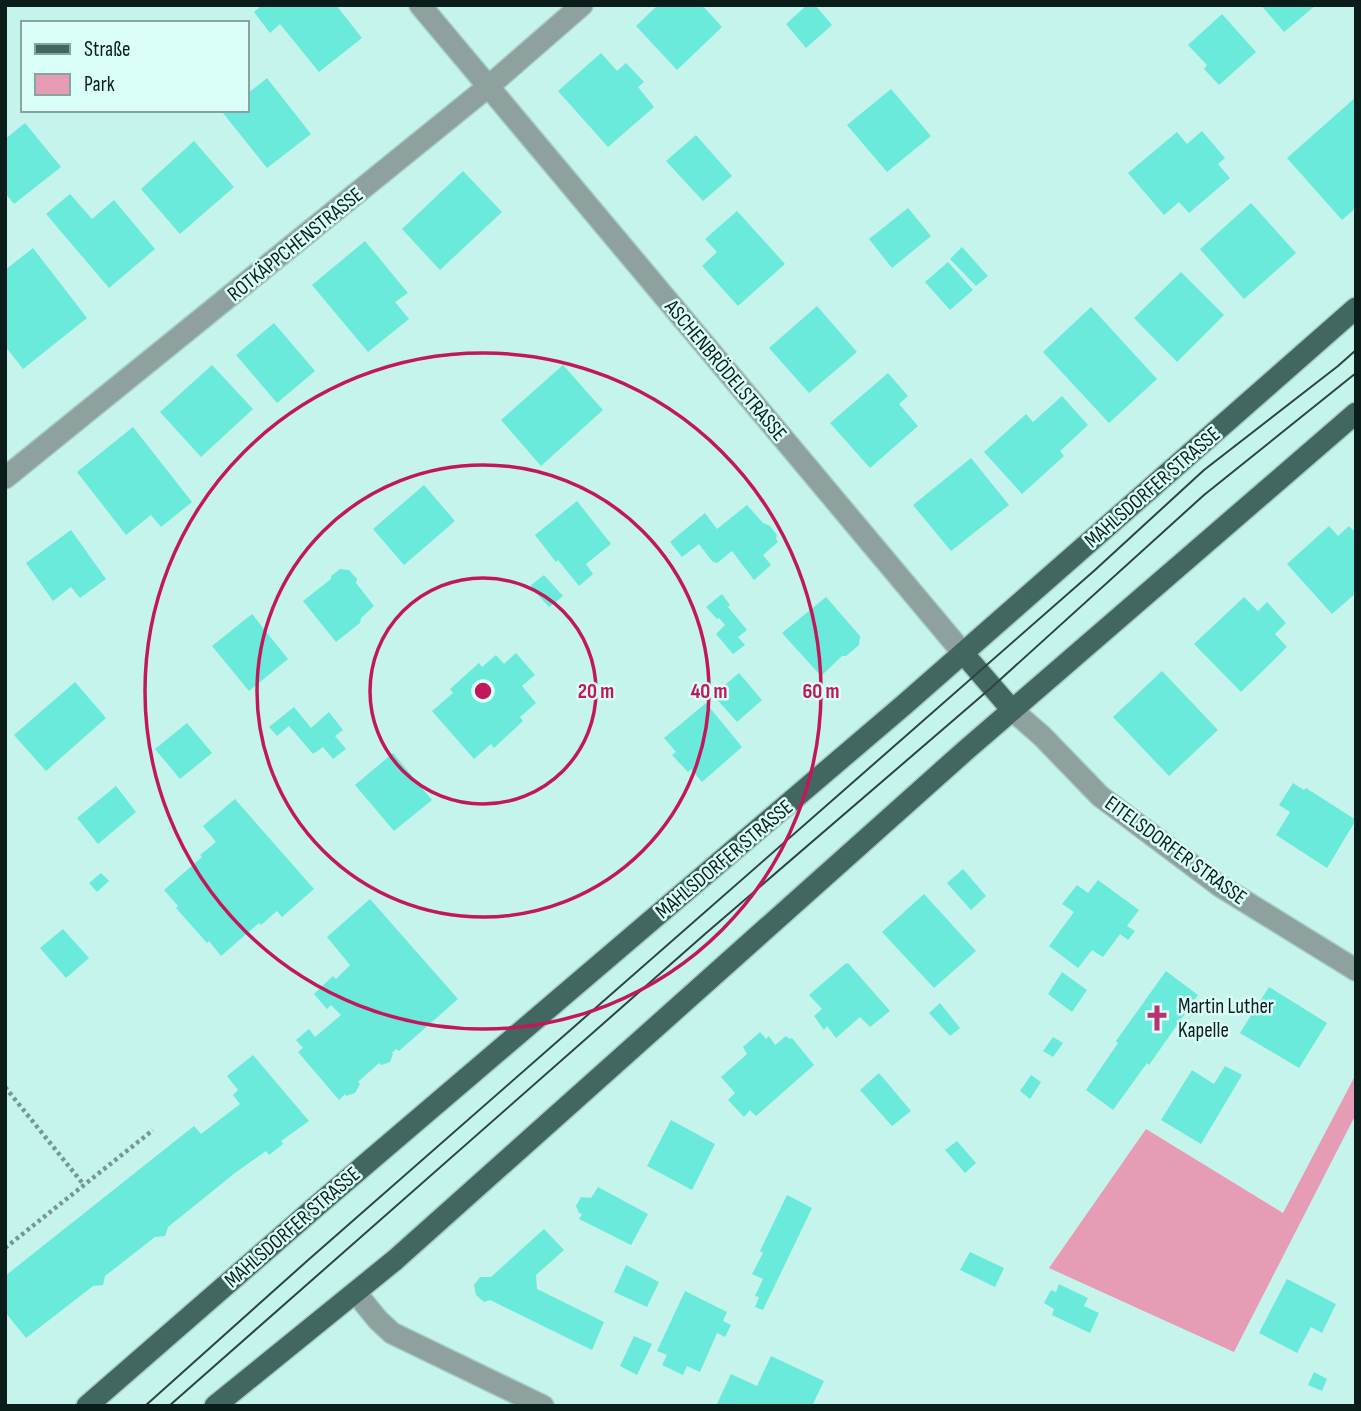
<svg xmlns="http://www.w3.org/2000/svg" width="1361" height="1411" font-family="'Sofia Sans Condensed',sans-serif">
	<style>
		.green { fill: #e79cb6 }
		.building { fill: #6aeada }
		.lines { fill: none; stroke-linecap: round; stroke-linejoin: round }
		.minor-casing { stroke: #a4cdc6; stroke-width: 24 }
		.major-casing { stroke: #a4cdc6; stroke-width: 24 }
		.path { stroke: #759892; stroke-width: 4.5; stroke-dasharray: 3.5 3.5; stroke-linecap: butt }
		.minor { stroke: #8ea19e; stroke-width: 21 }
		.major { stroke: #426660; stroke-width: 21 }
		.tram { stroke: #2d4541; stroke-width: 2 }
		.ring { fill: none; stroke: #c2185b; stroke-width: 3.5 }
		.labels { text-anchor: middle; stroke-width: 5; stroke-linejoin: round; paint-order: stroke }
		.street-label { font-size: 21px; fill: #0b1d1a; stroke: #dafff9 }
		.poi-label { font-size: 21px; fill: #0b1d1a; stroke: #dafff9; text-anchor: start }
		.centre { fill: #c2185b; stroke: #dafff9; stroke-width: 3.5 }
		.ring-label { font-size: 21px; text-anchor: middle; font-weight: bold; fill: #c2185b; stroke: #dafff9; stroke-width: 5; stroke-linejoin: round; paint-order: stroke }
	</style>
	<rect width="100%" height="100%" fill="#c5f4ec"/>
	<!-- green -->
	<polygon class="green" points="1356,1074 1356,1114 1234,1352 1049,1268 1146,1129 1283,1213"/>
	<!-- building -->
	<g class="building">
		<polygon points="262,5 336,5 362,38 319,72 280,24 270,33 254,12"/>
		<polygon points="658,5 702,5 722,27 677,70 636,26"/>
		<polygon points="807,5 815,5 832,25 806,48 786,24"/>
		<polygon points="1261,5 1316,5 1284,32"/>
		<polygon points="1222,14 1256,52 1219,85 1204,69 1207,65 1188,45"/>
		<polygon points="601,53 617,71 626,63 644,82 638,87 654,107 608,147 558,91"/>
		<polygon points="267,78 311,134 267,168 223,113 227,110 247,110 247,94"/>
		<polygon points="891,89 931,136 887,172 847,125"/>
		<polygon points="1356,97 1356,208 1342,220 1287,158"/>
		<polygon points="25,123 61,167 14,204 5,193 5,139"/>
		<polygon points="1202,131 1225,158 1218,164 1230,178 1189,213 1179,202 1164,215 1128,173 1177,132 1187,144"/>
		<polygon points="696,135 732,176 703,201 666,161"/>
		<polygon points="194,141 234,187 180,234 141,189"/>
		<polygon points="463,171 502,212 440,270 402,229"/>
		<polygon points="70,194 92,219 114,200 155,249 109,288 46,214"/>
		<polygon points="1251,203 1296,253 1244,299 1200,249"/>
		<polygon points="908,208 931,236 892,268 869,239"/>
		<polygon points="737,211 785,264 738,306 702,266 717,252 705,239"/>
		<polygon points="365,241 408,293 395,302 409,319 368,352 312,285"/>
		<polygon points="962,247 988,276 976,286 950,259"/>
		<polygon points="33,248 87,318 23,369 5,346 5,270"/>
		<polygon points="948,262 973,290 950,310 925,282"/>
		<polygon points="1181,272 1224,315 1177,362 1134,318"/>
		<polygon points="817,306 857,352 809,393 769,348"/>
		<polygon points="1091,307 1157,379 1109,423 1043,352"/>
		<polygon points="274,323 315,371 277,403 236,355"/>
		<polygon points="212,365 253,409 201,457 160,412"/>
		<polygon points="563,365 603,410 541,466 501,420"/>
		<polygon points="888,373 908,396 899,404 918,426 870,468 830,423"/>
		<polygon points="1062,396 1088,425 1060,451 1064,456 1022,494 984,452 1026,414 1033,422"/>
		<polygon points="133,427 192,502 161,527 151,515 126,535 77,472"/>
		<polygon points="971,458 1009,505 951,551 913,505"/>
		<polygon points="424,485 455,521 404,565 373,529"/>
		<polygon points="577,501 611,544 586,564 593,574 579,586 558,560 556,562 535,535"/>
		<polygon points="747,505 763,523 770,526 777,535 776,539 778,542 763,555 771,565 754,580 732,551 717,563 712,561 699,544 682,557 670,542 705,513 717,529"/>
		<polygon points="1329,526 1338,536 1349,526 1356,533 1356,593 1332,614 1287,564"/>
		<polygon points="71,530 106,579 80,598 71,587 53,601 26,563"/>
		<polygon points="340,569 349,570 357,579 356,583 374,606 361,618 360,623 336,642 303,601 331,579 331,576"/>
		<polygon points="544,575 563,596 549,607 530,586"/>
		<polygon points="722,594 730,605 728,607 747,630 738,637 745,645 733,654 716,634 725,625 719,618 717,619 706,607"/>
		<polygon points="826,597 860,636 859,645 846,656 842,656 821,676 782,633"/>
		<polygon points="1244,597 1258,611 1267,602 1286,623 1275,634 1287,647 1241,692 1194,644"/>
		<polygon points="252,614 288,659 249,691 212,646"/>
		<polygon points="516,653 535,675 522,686 536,703 520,717 523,721 494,748 491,744 474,759 432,711 453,693 450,689 479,663 482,667 496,655 504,664"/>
		<polygon points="1162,671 1218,730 1169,776 1113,717"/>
		<polygon points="739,673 762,700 737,722 713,695"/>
		<polygon points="75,682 106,718 46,771 14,735"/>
		<polygon points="706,703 742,747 702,782 691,769 688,772 672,755 676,752 664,738"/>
		<polygon points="294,707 311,728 329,712 343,730 335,736 346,749 333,759 323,747 313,754 289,726 277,736 269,727"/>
		<polygon points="187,723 212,753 180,779 155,749"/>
		<polygon points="393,753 432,800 394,831 355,785"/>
		<polygon points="1293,783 1304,790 1306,788 1356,820 1327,868 1276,835 1290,812 1279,805"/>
		<polygon points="116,786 136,812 98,844 77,818"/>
		<polygon points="235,799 314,889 282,917 277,911 261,925 259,923 221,956 209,941 207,943 176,908 178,906 164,890 202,857 200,855 216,842 203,826"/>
		<polygon points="963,869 986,896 971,910 947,883"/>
		<polygon points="101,873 109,881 97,892 89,883"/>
		<polygon points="1098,880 1139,910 1127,926 1135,931 1128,940 1120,934 1103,957 1092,950 1078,968 1049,946 1074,912 1062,904 1077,885 1088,893"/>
		<polygon points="924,894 976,951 934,988 882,932"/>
		<polygon points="370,899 458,999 399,1051 396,1049 392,1053 393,1054 390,1062 381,1065 379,1063 358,1082 360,1084 355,1093 346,1096 345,1094 339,1100 298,1052 303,1048 296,1040 309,1029 315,1037 341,1015 331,1005 327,1009 314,994 333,976 336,979 350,965 327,937"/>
		<polygon points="63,929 89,958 66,978 40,948"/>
		<polygon points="848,963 890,1011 870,1027 860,1017 836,1038 827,1026 824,1030 814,1016 822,1009 809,995 845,964"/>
		<polygon points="1166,971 1198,995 1149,1065 1147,1063 1113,1110 1086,1090 1118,1043 1116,1041"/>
		<polygon points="1062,972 1087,990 1072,1012 1048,994"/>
		<polygon points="1269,987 1327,1023 1299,1068 1240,1033"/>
		<polygon points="940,1003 960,1028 950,1036 929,1013"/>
		<polygon points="760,1032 766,1039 769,1036 775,1045 786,1036 790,1039 792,1038 814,1065 756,1116 750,1110 744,1117 728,1100 735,1093 721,1077 747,1054 743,1047"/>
		<polygon points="1053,1037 1063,1043 1053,1057 1043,1051"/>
		<polygon points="253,1055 309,1121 281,1141 283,1144 269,1155 266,1151 235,1173 168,1227 165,1236 155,1237 105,1276 103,1285 93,1286 26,1338 5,1312 5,1276 194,1126 201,1134 240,1104 233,1095 238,1090 227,1076"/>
		<polygon points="1225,1066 1242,1075 1201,1144 1161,1120 1192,1070 1214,1084"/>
		<polygon points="879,1073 911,1111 892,1126 860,1090"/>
		<polygon points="1031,1075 1041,1082 1030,1099 1020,1091"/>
		<polygon points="671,1120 715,1144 692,1190 647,1166"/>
		<polygon points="957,1141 976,1163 965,1173 945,1150"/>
		<polygon points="598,1187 648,1214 631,1245 579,1219 582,1214 579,1213 576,1206 581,1197 591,1198"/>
		<polygon points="787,1195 812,1208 763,1310 755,1307 759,1297 755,1296 763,1279 752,1274 763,1253 760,1251"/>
		<polygon points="544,1229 564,1250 536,1275 537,1289 604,1322 592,1350 490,1300 484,1302 476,1295 474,1285 480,1277 491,1277"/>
		<polygon points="970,1252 1004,1268 995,1287 960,1270"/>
		<polygon points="626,1265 659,1282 647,1307 614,1292"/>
		<polygon points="1287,1279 1336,1304 1322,1333 1311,1327 1297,1353 1259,1333"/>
		<polygon points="1059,1284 1088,1298 1084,1306 1099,1313 1090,1333 1052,1315 1054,1309 1044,1303 1051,1290 1056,1292"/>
		<polygon points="685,1291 727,1312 723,1321 731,1325 725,1337 717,1333 700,1372 687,1366 683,1375 662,1365 667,1355 657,1351"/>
		<polygon points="634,1336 652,1344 637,1375 620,1366"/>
		<polygon points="771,1356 824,1381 812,1406 716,1406 731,1374 757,1386"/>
		<polygon points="1314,1372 1327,1379 1322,1391 1308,1385"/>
	</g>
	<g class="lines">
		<!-- minor casing -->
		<g class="minor-casing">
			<g id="minor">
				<polyline points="420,5 963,653"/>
				<polyline points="5,478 489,86 582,5"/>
				<polyline points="1012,710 1042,736 1100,796 1220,886 1356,970"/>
				<polyline points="356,1293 378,1320 392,1333 543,1406"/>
			</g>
		</g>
		<!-- major casing -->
		<g class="major-casing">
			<g id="major">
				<polyline points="963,653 1012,710"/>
				<polyline points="87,1406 319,1204 905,704 1356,308"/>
				<polyline points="215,1406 395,1260 966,750 1356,413"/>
			</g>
		</g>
		<!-- path -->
		<g class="path">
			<polyline points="5,1087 84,1185"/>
			<polyline points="5,1248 153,1130"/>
		</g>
		<!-- minor -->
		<use href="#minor" class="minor"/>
		<!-- major -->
		<use href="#major" class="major"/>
		<!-- tram -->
		<g class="tram">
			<polyline points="145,1406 307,1261 1095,570 1204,470 1338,366 1356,350"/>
			<polyline points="169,1406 705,934 992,687 1204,495 1356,373"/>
		</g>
	</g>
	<!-- distance rings -->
	<g class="ring">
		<circle cx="483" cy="691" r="113"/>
		<circle cx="483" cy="691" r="226"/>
		<circle cx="483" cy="691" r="338"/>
	</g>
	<!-- icons -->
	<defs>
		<g id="church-bare" transform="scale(2.1)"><path d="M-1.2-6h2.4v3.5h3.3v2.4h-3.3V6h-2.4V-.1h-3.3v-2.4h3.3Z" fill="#ba3270" stroke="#dafff9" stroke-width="2.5" paint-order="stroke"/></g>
	</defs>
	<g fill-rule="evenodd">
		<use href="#church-bare" x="1157" y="1018"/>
	</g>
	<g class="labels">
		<!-- street labels -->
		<g class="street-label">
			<text transform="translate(295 244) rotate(-39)" y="7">ROTKÄPPCHENSTRASSE</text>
			<text transform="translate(726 370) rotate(50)" y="7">ASCHENBRÖDELSTRASSE</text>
			<text transform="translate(1152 487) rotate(-41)" y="7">MAHLSDORFER STRASSE</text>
			<text transform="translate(1176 850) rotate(36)" y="7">EITELSDORFER STRASSE</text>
			<text transform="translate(724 859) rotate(-40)" y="7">MAHLSDORFER STRASSE</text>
			<text transform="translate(292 1227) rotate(-41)" y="7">MAHLSDORFER STRASSE</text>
		</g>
		<!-- poi labels -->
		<g class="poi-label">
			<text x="1178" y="1013">Martin Luther<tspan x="1178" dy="24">Kapelle</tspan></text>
		</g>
	</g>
	<circle cx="483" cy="691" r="10" class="centre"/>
	<g class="ring-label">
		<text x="596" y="698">20 m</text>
		<text x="709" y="698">40 m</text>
		<text x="821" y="698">60 m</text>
	</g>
	<!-- border -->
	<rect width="1361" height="1411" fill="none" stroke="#0b1d1a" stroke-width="14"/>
	<!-- legend -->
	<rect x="21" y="21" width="228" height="91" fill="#dafff9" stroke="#87a5a0" stroke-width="2"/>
	<rect x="35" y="44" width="35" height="10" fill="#426660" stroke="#87a5a0" stroke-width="2"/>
	<text x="84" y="56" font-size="21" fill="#0b1d1a">Straße</text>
	<rect x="35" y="74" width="35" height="21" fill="#e79cb6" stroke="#87a5a0" stroke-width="2"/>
	<text x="84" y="91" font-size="21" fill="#0b1d1a">Park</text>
</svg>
